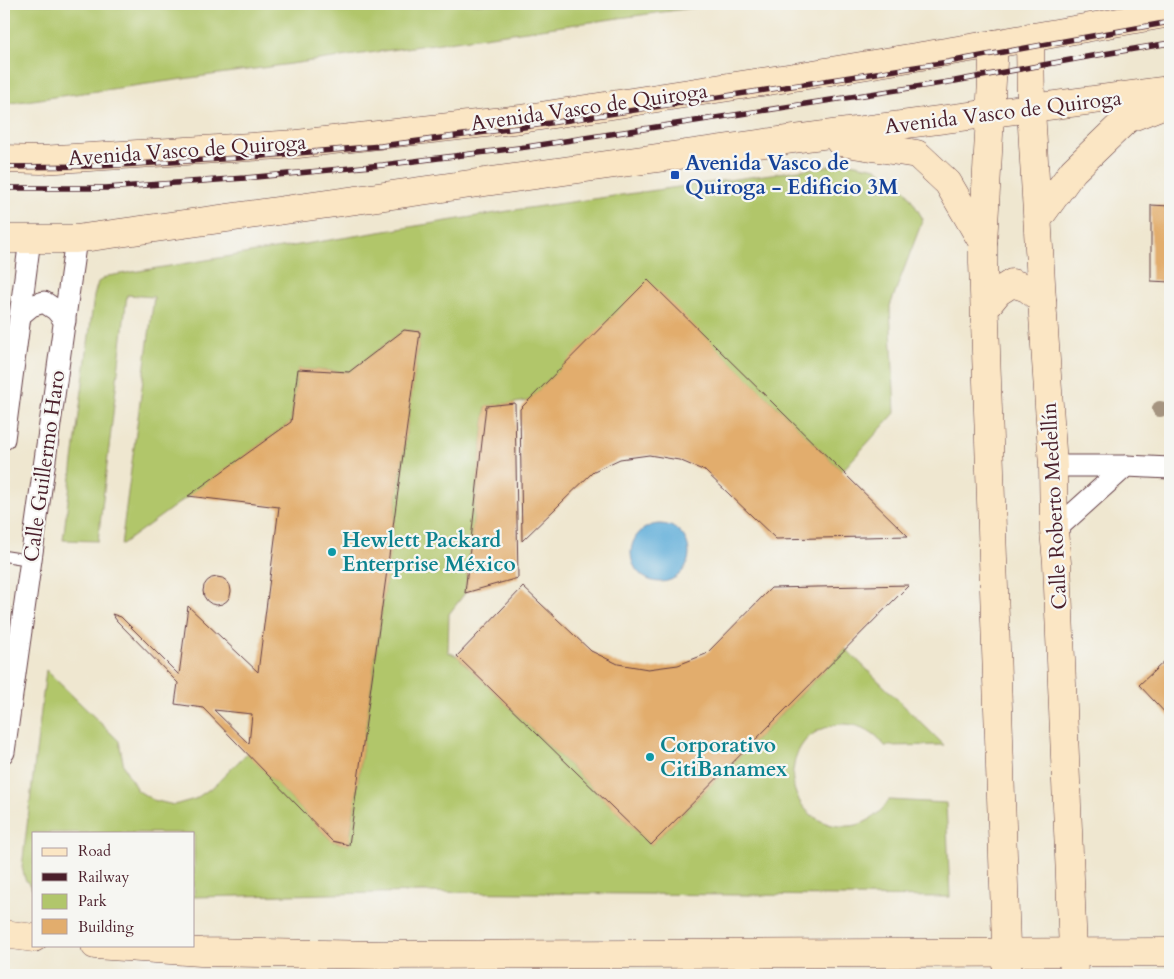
<svg xmlns="http://www.w3.org/2000/svg" width="1174" height="979" font-family="Cardo,serif">
	<style>
		.green { fill: #b1c66b; stroke: #7e724b }
		.water { fill: #5fadd9; stroke: #546682 }
		.building { fill: #e2ad6d; fill-rule: evenodd }
		.lines { fill: none; stroke-linecap: round; stroke-linejoin: round }
		.lane-casing { stroke: #633d44; stroke-width: 12 }
		.street-casing { stroke: #633d44; stroke-width: 23 }
		.secondary-casing { stroke: #633d44; stroke-width: 29 }
		.lane { stroke: #fff; stroke-width: 10 }
		.street { stroke: #fff; stroke-width: 21 }
		.secondary { stroke: #fbe6c4; stroke-width: 28 }
		.rail-casing { stroke: #4a1f2b; stroke-width: 5.5 }
		.rail { stroke: #f6f6f2; stroke-width: 4; stroke-dasharray: 11; stroke-linecap: butt }
		.tree { fill: #a59480 }
		.transit-dot { fill: #1a4fb4; stroke: #f6f6f2; stroke-width: 2 }
		.culture-dot { fill: #0f9aa8; stroke: #f6f6f2; stroke-width: 2 }
		.labels { text-anchor: middle; stroke-width: 4.5; stroke-linejoin: round; paint-order: stroke }
		.street-label { font-size: 21px; fill: #4a1f2b; stroke: #f6f6f2 }
		.transit-label { font-size: 21px; font-weight: bold; fill: #164399; stroke: #f6f6f2; text-anchor: start }
		.culture-label { font-size: 21px; font-weight: bold; fill: #0d838f; stroke: #f6f6f2; text-anchor: start }
	</style>
	<rect width="100%" height="100%" fill="#f6f6f2"/>
	<filter id="ink" filterUnits="userSpaceOnUse"><feTurbulence type="fractalNoise" baseFrequency=".02" numOctaves="2"/><feDisplacementMap in="SourceGraphic" scale="10" xChannelSelector="R" yChannelSelector="G"/><feConvolveMatrix kernelMatrix="1 2 1 2 8 2 1 2 1" color-interpolation-filters="sRGB"/></filter>
	<filter id="wash" filterUnits="userSpaceOnUse"><feTurbulence type="fractalNoise" baseFrequency=".0096" numOctaves="4" result="noise"/><feDisplacementMap in="SourceGraphic" scale="20" xChannelSelector="R" yChannelSelector="G"/><feGaussianBlur stdDeviation="1.12" result="paint"/><feColorMatrix in="noise" values="0 0 0 0 0 0 0 0 0 0 0 0 0 0 0 0 0 1.4 0 .05"/><feComposite in="paint" operator="in"/></filter>
	<g filter="url(#wash)">
		<rect width="100%" height="100%" fill="#efe7d0"/>
		<!-- green -->
		<g class="green">
			<polygon points="4,4 720,4 4,104"/>
			<path d="M850 163 876 168 905 189 923 219 890 306 895 413 842 471 648 281 528 401 515 403 486 406 465 593 449 614 448 652 457 656 651 845 846 649 944 745 885 746C882 743 879 738 875 735 863 726 845 721 831 726 821 729 812 733 805 741 799 748 795 757 794 765 786 799 815 829 848 826 860 826 871 820 879 812 883 809 886 804 889 800L946 803 950 897 422 892 194 897V833H34V891L33 890 25 879 22 867 46 670 119 741 124 767 137 790 153 800 174 805 195 799 214 786 247 753 332 841 349 845 420 332 404 330 349 372 298 369 291 422 121 545 154 297 127 295 98 541 63 540 94 296 98 282 108 276 521 209Z"/>
		</g>
		<!-- water -->
		<circle class="water" cx="660" cy="553" r="29"/>
		<g id="blocks">
			<!-- building -->
			<g class="building">
				<polygon points="1151,205 1170,206 1170,282 1151,281"/>
				<polygon points="648,280 842,471 908,536 776,539 705,471 679,460 649,455 620,459 594,471 522,541 520,409"/>
				<path d="M404 330 420 332 349 845 332 841 203 708 175 704 178 683 117 621 112 614 121 617 179 675 188 606 258 672 279 507 188 496 291 422 298 369 349 372ZM214 710 252 714 249 744Z"/>
				<polygon points="515,403 518,578 465,593 486,406"/>
				<circle cx="217" cy="591" r="14"/>
				<polygon points="909,585 651,845 457,656 523,587 591,651 618,664 648,669 678,665 706,654 771,588"/>
				<polygon points="1170,656 1170,718 1139,685"/>
			</g>
		</g>
	</g>
	<g filter="url(#ink)">
		<use href="#blocks" fill-opacity="0" stroke="#633d44" stroke-width="1"/>
		<g class="lines">
			<!-- lane casing -->
			<g class="lane-casing">
				<polyline id="lane" points="4,556 30,560"/>
			</g>
			<!-- street casing -->
			<g class="street-casing">
				<g id="street">
					<polyline points="20,315 31,306 44,302 56,310 65,321"/>
					<polyline points="4,439 30,239"/>
					<polyline points="1053,466 1126,466 1170,468"/>
					<polyline points="1054,531 1126,466"/>
					<polyline points="4,752 76,239"/>
				</g>
			</g>
			<!-- secondary casing -->
			<g class="secondary-casing">
				<g id="secondary">
					<polyline points="1030,37 1031,109 1042,300 1053,466 1054,531 1057,563 1074,975"/>
					<polyline points="994,44 983,243 983,262 1007,975"/>
					<polyline points="840,142 917,154 948,183 983,243"/>
					<polyline points="4,159 41,160 297,144 521,119 807,75 994,44 1170,13"/>
					<polyline points="1038,219 1073,171 1127,119 1170,102"/>
					<polyline points="4,239 76,239 808,137 1170,90"/>
					<polyline points="985,308 998,292 1012,283 1027,288 1042,300"/>
					<polyline points="4,934 34,938"/>
					<polyline points="95,945 201,952 383,955 1170,952"/>
				</g>
			</g>
			<!-- lane -->
			<use href="#lane" class="lane"/>
			<!-- street -->
			<use href="#street" class="street"/>
			<!-- secondary -->
			<use href="#secondary" class="secondary"/>
			<!-- rail casing -->
			<g class="rail-casing">
				<g id="rail">
					<polyline points="4,167 102,166 238,158 381,146 524,127 948,62 1170,22"/>
					<polyline points="4,188 106,188 245,178 383,165 526,147 955,81 1092,56 1170,43"/>
				</g>
			</g>
			<!-- rail -->
			<use href="#rail" class="rail"/>
		</g>
		<!-- trees -->
		<circle class="tree" cx="1160" cy="409" r="8"/>
	</g>
	<!-- markers -->
	<rect class="transit-dot" x="670" y="170" width="10" height="10" rx="2.5"/>
	<g class="culture-dot">
		<circle cx="332" cy="552" r="5"/>
		<circle cx="650" cy="757" r="5"/>
	</g>
	<g class="labels">
		<!-- street labels -->
		<g class="street-label">
			<text transform="translate(589 107) rotate(-8)" y="7">Avenida Vasco de Quiroga</text>
			<text transform="translate(1003 112) rotate(-7)" y="7">Avenida Vasco de Quiroga</text>
			<text transform="translate(187 150) rotate(-4)" y="7">Avenida Vasco de Quiroga</text>
			<text transform="translate(44 466) rotate(-82)" y="7">Calle Guillermo Haro</text>
			<text transform="translate(1054 506) rotate(-93)" y="7">Calle Roberto Medellín</text>
		</g>
		<!-- transit labels -->
		<g class="transit-label">
			<text x="685" y="170">Avenida Vasco de<tspan x="685" dy="24">Quiroga - Edificio 3M</tspan></text>
		</g>
		<!-- culture labels -->
		<g class="culture-label">
			<text x="342" y="547">Hewlett Packard<tspan x="342" dy="24">Enterprise México</tspan></text>
			<text x="660" y="752">Corporativo<tspan x="660" dy="24">CitiBanamex</tspan></text>
		</g>
	</g>
	<!-- margin -->
	<rect width="1174" height="979" fill="none" stroke="#f6f6f2" stroke-width="20"/>
	<!-- legend -->
	<rect x="32" y="832" width="162" height="115" fill="#f6f6f2" stroke="#b1a0a2"/>
	<rect x="42" y="848" width="25" height="8" fill="#fbe6c4" stroke="#b1a0a2"/>
	<text x="78" y="856" font-size="15" fill="#4a1f2b">Road</text>
	<rect x="42" y="873" width="25" height="8" fill="#4a1f2b" stroke="#b1a0a2"/>
	<text x="78" y="882" font-size="15" fill="#4a1f2b">Railway</text>
	<rect x="42" y="894" width="25" height="15" fill="#b1c66b" stroke="#b1a0a2"/>
	<text x="78" y="906" font-size="15" fill="#4a1f2b">Park</text>
	<rect x="42" y="919" width="25" height="15" fill="#e2ad6d" stroke="#b1a0a2"/>
	<text x="78" y="932" font-size="15" fill="#4a1f2b">Building</text>
</svg>
